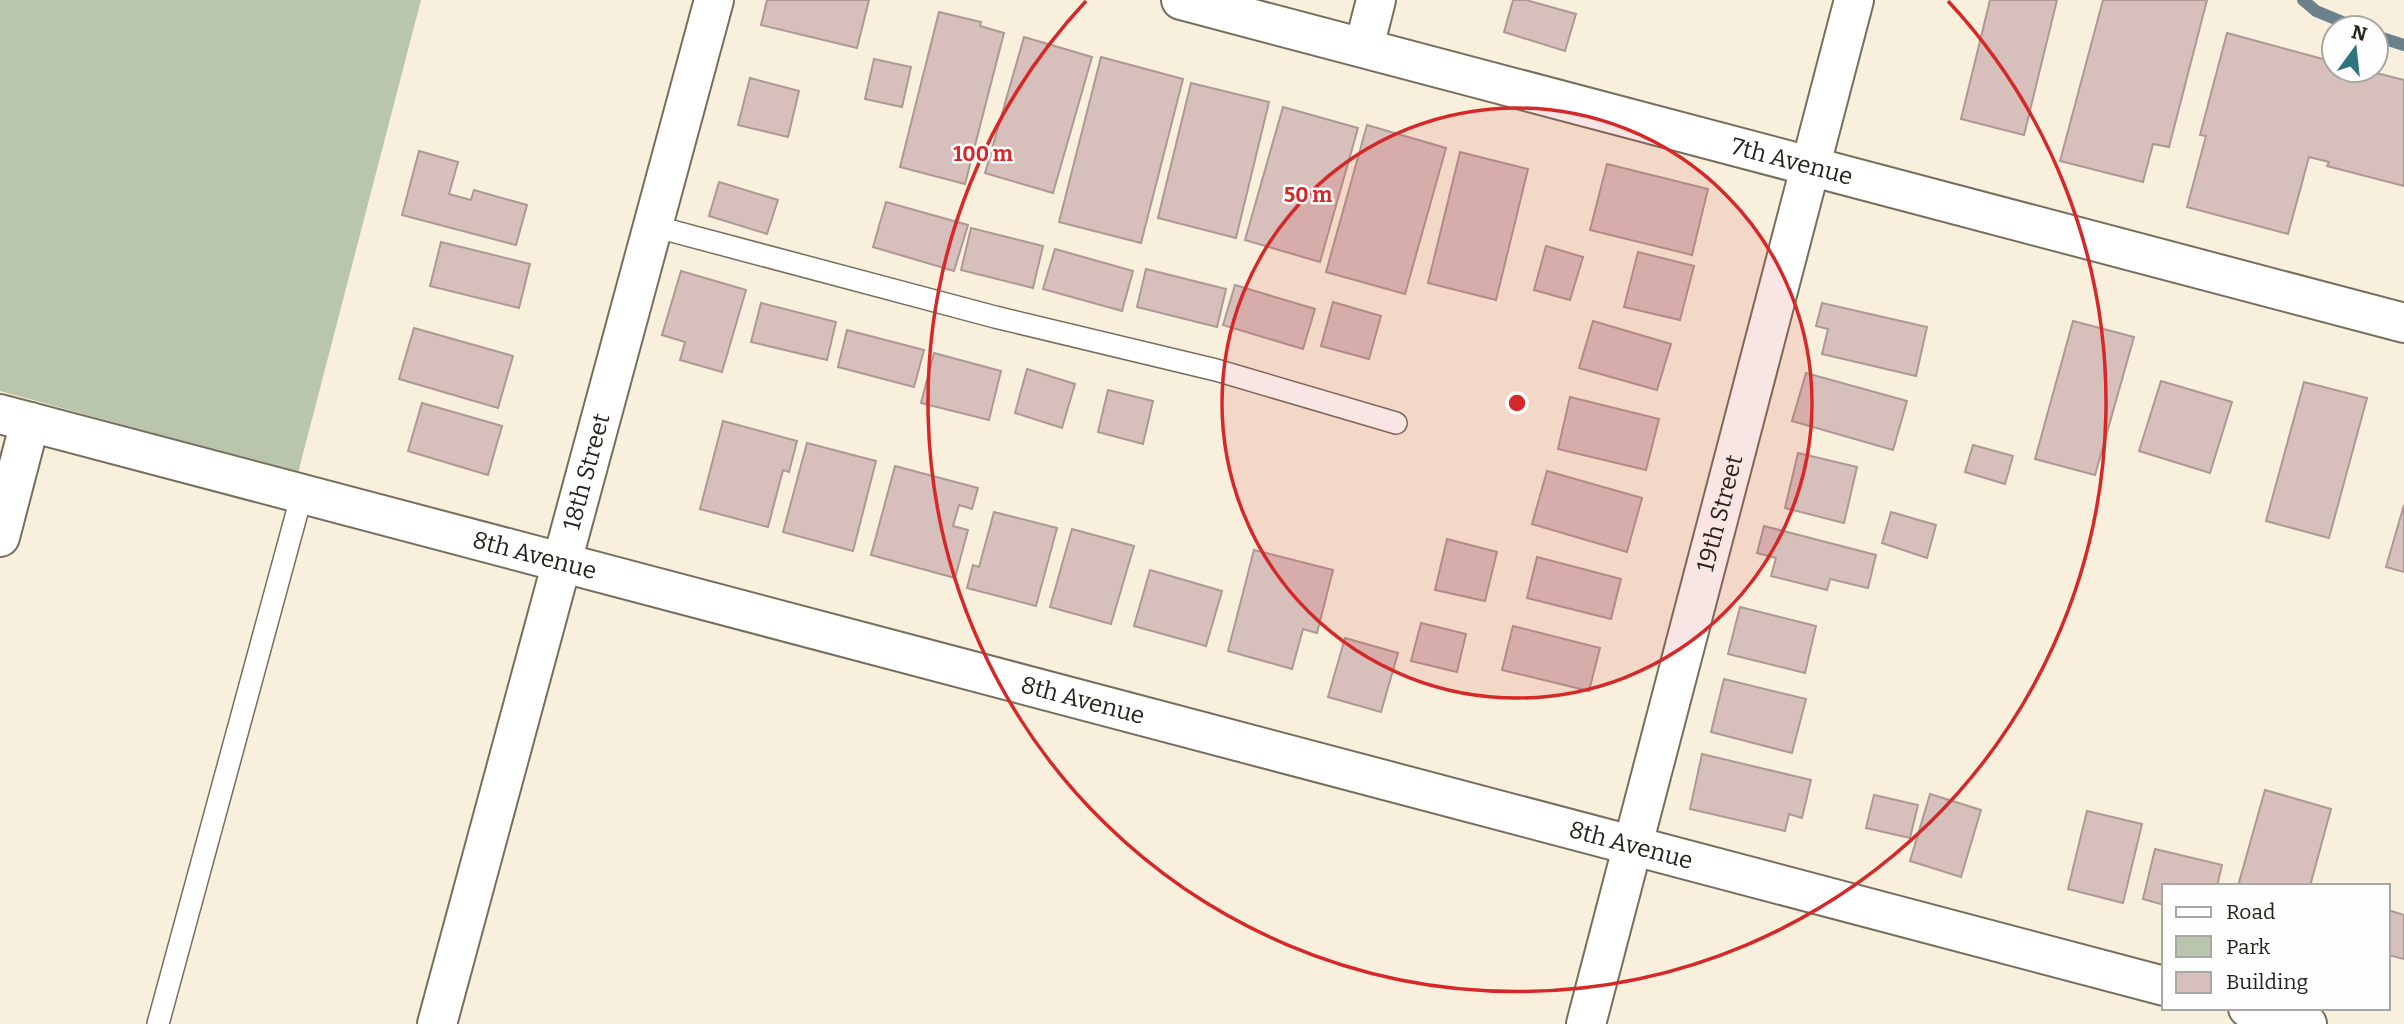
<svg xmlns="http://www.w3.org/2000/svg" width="2404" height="1024" font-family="Bitter,serif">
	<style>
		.green { fill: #bac5ae }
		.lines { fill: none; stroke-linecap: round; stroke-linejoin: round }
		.stream { stroke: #6c818c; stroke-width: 12 }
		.building { fill: #d7c0bc; stroke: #ad9894; stroke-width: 2 }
		.lane-casing { stroke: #766f5e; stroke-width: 24 }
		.street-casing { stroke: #766f5e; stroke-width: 42 }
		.lane { stroke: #fff; stroke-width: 21 }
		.street { stroke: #fff; stroke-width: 38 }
		.ring { fill: none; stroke: #d62828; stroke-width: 3.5 }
		.labels { text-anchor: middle; stroke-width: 5; stroke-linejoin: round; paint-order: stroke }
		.street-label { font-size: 24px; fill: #27241d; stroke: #fefefe }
		.centre { fill: #d62828; stroke: #fefefe; stroke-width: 3.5 }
		.ring-label { font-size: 21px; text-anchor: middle; font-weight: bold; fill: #d62828; stroke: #fefefe; stroke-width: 5; stroke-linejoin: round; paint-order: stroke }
	</style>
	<rect width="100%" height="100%" fill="#f8f0dd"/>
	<!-- green -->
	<polygon class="green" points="0,0 421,0 298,473 0,391"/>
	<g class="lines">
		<!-- stream -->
		<g class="stream">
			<polyline points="2303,0 2316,11 2357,28"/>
			<polyline points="2376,36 2404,45"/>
		</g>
	</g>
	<!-- building -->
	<g class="building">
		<polygon points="767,0 869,0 857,48 761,25"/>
		<polygon points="1513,0 1526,0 1576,14 1565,51 1504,32"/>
		<polygon points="1990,0 2057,0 2024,135 1961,119"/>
		<polygon points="2103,0 2207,0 2169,147 2153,144 2143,182 2060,161"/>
		<polygon points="939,12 981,22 980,26 1004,33 965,184 900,167"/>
		<polygon points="2227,33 2334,62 2334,70 2365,70 2404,80 2404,186 2327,166 2329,162 2309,157 2288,234 2187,207 2206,136 2200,135"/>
		<polygon points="1024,37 1092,57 1053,193 985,173"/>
		<polygon points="1101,57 1183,79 1141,243 1059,222"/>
		<polygon points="874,59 911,67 902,107 865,99"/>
		<polygon points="750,78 799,91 788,137 738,125"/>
		<polygon points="1191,83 1269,102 1236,238 1158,218"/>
		<polygon points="1283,107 1358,128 1320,262 1245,240"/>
		<polygon points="1367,125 1446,148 1405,294 1326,272"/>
		<polygon points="419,151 458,162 449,194 471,200 474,190 527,205 516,245 402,215"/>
		<polygon points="1460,152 1528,169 1496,300 1428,283"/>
		<polygon points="1607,164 1708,189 1692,255 1590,230"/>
		<polygon points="719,182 778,200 767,234 709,216"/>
		<polygon points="886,202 968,225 954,271 873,247"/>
		<polygon points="971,228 1043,246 1033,288 961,270"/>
		<polygon points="441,242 530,264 519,308 430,286"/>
		<polygon points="1546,246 1583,257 1570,300 1534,290"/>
		<polygon points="1055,249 1133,271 1122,311 1043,289"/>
		<polygon points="1638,252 1694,266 1680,320 1624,307"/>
		<polygon points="1146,269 1226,289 1217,327 1137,307"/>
		<polygon points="681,271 746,290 722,372 680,360 685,342 662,335"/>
		<polygon points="1235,285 1315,309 1303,349 1223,325"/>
		<polygon points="1333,302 1381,316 1369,359 1321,346"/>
		<polygon points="761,303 836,322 827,360 751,342"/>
		<polygon points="1822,303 1927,327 1916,376 1822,354 1828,329 1816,326"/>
		<polygon points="1593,321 1671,344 1657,390 1579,368"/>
		<polygon points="2073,321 2134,337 2095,475 2035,459"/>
		<polygon points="414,328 513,356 498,408 399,379"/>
		<polygon points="847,330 924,350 914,387 838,367"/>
		<polygon points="934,353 1001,371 989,420 921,403"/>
		<polygon points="1027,369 1075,384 1062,428 1015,413"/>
		<polygon points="1806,373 1907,401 1893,450 1792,421"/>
		<polygon points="2161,381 2232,402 2210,473 2139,451"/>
		<polygon points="2304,382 2367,398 2329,538 2266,521"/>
		<polygon points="1108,390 1153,401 1143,444 1098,432"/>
		<polygon points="1570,397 1659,419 1646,470 1558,449"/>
		<polygon points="422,403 502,426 488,475 408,451"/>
		<polygon points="723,421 797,441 789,472 783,470 768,527 700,509"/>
		<polygon points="807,443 876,461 853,551 783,532"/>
		<polygon points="1973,445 2013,456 2005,484 1965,472"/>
		<polygon points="1798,453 1857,467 1844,523 1785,508"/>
		<polygon points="895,466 978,488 972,509 959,505 953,526 968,530 955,578 871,555"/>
		<polygon points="1547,471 1642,498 1627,552 1532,524"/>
		<polygon points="2404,505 2404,572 2386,567"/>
		<polygon points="994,512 1057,528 1036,606 967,588 973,565 979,567"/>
		<polygon points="1891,512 1936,525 1927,558 1882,543"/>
		<polygon points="1764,526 1876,555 1868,588 1830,579 1827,590 1771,576 1776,558 1757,553"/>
		<polygon points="1072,529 1134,546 1111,624 1050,607"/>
		<polygon points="1447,539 1497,552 1485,601 1435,590"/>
		<polygon points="1254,550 1333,570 1317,633 1303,629 1292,669 1228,651"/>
		<polygon points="1537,557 1621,579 1611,619 1527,598"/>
		<polygon points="1150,570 1222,591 1206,646 1134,626"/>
		<polygon points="1740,607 1816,626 1805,673 1728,654"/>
		<polygon points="1421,623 1466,634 1457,672 1411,661"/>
		<polygon points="1513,626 1600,648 1589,691 1502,670"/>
		<polygon points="1345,638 1398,653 1381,712 1328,697"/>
		<polygon points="1724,679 1806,699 1792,753 1711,732"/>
		<polygon points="1702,754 1811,780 1802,818 1789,814 1785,831 1690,809"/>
		<polygon points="2265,790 2331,809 2310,886 2238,886"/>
		<polygon points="1930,794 1981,810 1961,877 1910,861"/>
		<polygon points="1874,795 1918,805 1910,838 1866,828"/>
		<polygon points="2087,811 2142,824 2123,903 2068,889"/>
		<polygon points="2155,849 2222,865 2217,886 2164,886 2164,905 2143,899"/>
		<polygon points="2388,910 2404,915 2404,959 2388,955"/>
	</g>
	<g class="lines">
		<!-- lane casing -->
		<g class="lane-casing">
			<g id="lane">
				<polyline points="653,226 995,317 1216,370 1396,423"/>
				<polyline points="158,1024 302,494"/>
			</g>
		</g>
		<!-- street casing -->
		<g class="street-casing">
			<g id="street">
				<path id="s1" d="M1181 0 2404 323"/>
				<polyline points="1364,47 1376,0"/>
				<path id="s2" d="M0 414 2164 986"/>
				<polyline points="0,537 30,422"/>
				<polyline points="2248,1008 2307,1024"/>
				<path id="s3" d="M437 1024 714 0"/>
				<path id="s4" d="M1586 1024 1854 0"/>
			</g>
		</g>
		<!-- lane -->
		<use href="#lane" class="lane"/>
		<!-- street -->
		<use href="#street" class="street"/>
	</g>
	<!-- distance rings -->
	<circle cx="1517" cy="403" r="295" fill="#d62828" fill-opacity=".12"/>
	<g class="ring">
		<circle cx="1517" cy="403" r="295"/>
		<path d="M1948 1A589 589 0 1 1 1086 1"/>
	</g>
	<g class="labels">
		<!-- street labels -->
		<g class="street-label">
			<text dy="8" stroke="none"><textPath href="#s1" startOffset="632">7th Avenue</textPath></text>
			<text dy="8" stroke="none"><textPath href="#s3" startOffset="572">18th Street</textPath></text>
			<text dy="8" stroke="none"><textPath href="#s4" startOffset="528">19th Street</textPath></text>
			<text dy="8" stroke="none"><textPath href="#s2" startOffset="553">8th Avenue</textPath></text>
			<text dy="8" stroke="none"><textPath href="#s2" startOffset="1120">8th Avenue</textPath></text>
			<text dy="8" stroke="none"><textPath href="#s2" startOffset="1687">8th Avenue</textPath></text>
		</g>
	</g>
	<circle cx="1517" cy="403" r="10" class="centre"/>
	<g class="ring-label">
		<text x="983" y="161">100 m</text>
		<text x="1308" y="202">50 m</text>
	</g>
	<!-- legend -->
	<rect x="2162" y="884" width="228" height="126" fill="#fefefe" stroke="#a8a7a4" stroke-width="2"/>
	<rect x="2176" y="907" width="35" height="10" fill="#ffffff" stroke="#a8a7a4" stroke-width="2"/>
	<text x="2226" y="919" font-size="21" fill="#27241d">Road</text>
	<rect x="2176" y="936" width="35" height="21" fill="#bac5ae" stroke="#a8a7a4" stroke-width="2"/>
	<text x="2226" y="954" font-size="21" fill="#27241d">Park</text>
	<rect x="2176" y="972" width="35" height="21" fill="#d7c0bc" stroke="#a8a7a4" stroke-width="2"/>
	<text x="2226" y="989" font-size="21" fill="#27241d">Building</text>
	<!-- north arrow -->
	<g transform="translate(2355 49) rotate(15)"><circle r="33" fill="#fefefe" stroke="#a8a7a4" stroke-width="2"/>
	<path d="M0-5L12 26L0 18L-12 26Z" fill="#2e767f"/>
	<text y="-10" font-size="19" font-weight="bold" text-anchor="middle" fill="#27241d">N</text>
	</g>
</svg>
